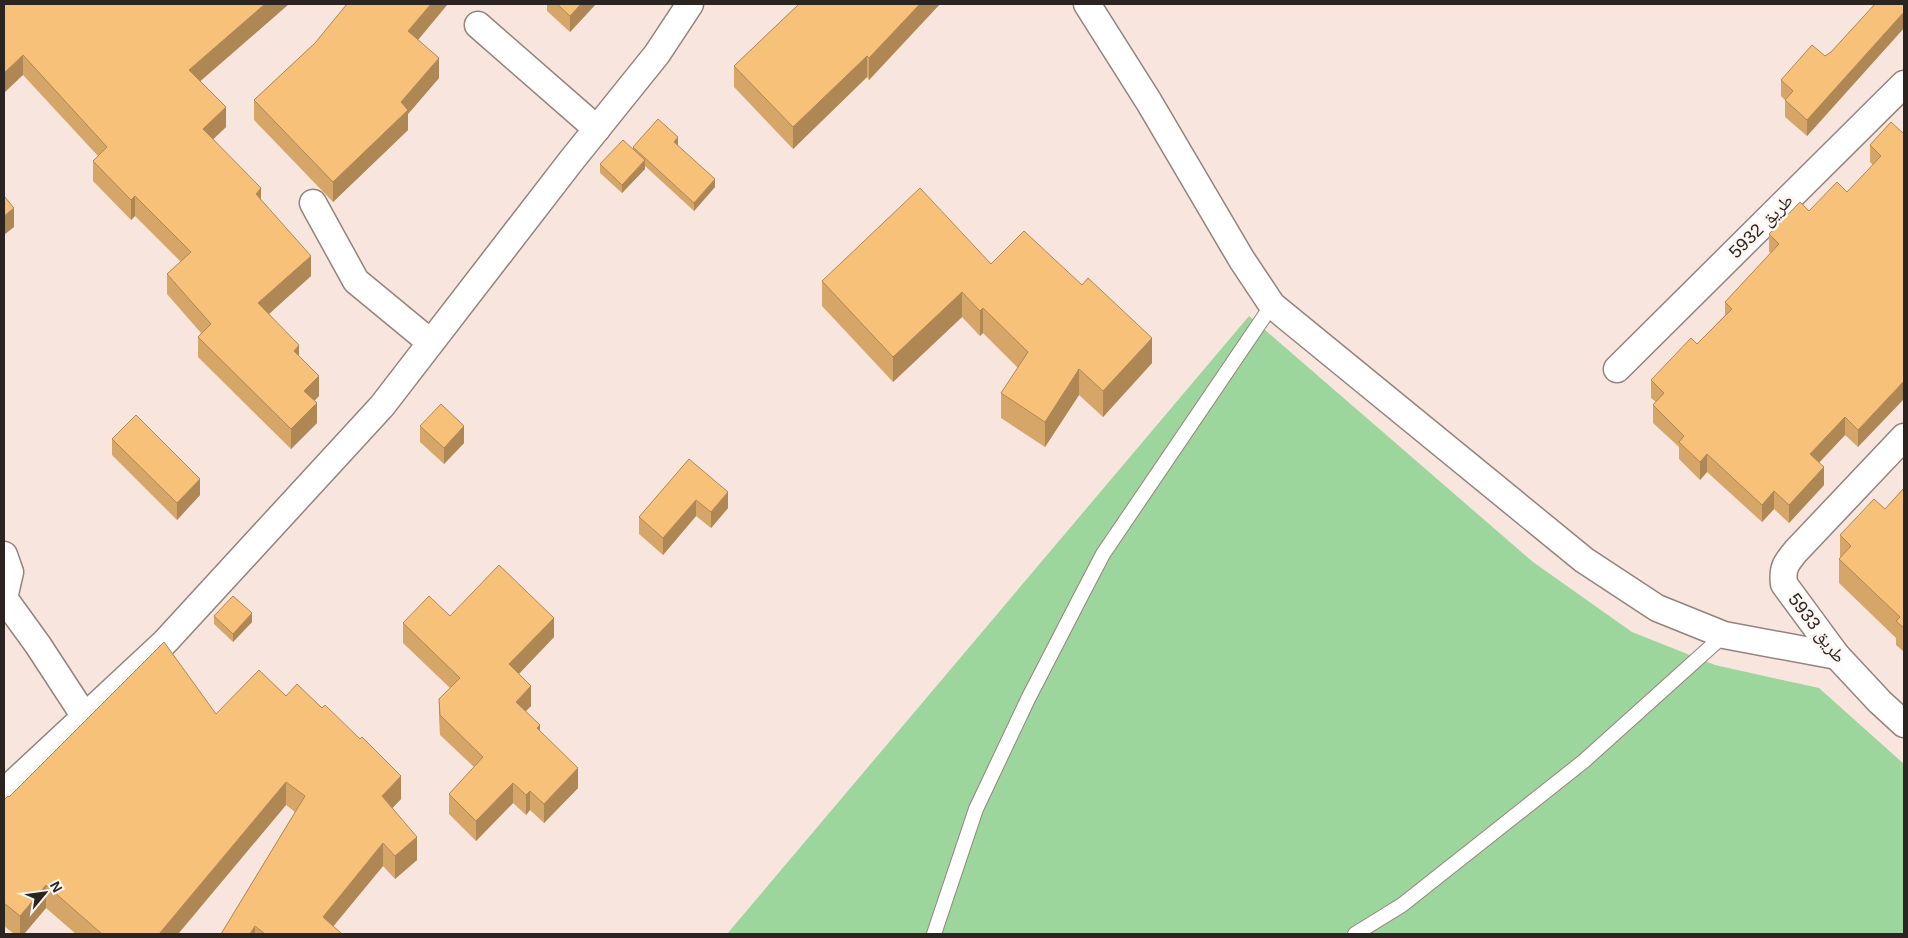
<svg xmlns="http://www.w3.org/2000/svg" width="1908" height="938" font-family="Arial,'Noto Naskh Arabic',sans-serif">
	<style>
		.grass { fill: #9dd69c }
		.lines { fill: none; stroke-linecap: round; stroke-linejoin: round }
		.service-casing { stroke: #94837d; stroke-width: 16 }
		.minor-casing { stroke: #94837d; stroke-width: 29 }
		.service { stroke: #fff; stroke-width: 14 }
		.minor { stroke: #fff; stroke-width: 26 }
		.wall { fill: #d5a668 }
		.shaded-wall { fill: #ae8755 }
		.building { fill: #f8c179; stroke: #ae8755 }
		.labels { text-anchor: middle; stroke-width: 5; stroke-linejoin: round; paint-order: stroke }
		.street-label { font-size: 18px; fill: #2b2421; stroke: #fdf6f3 }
	</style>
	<rect width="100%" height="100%" fill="#f8e6de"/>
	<!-- grass -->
	<polygon class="grass" points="1249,316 1533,562 1632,632 1715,665 1819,688 1904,764 1904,934 727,934"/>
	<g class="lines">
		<!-- service casing -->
		<g class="service-casing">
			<g id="service">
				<polyline points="934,934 976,809 1028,699 1079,600 1103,554 1272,305"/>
				<polyline points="1355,934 1402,905 1584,761 1724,635"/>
			</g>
		</g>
		<!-- minor casing -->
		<g class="minor-casing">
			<g id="minor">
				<polyline points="1087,4 1149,102 1242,260 1272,305 1584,560 1657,608 1724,635 1837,656"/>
				<polyline points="478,25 597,129"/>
				<polyline points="313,203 356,281 430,342"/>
				<polyline points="1617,369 1904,84"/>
				<path d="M1904 437 1796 551C1786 563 1782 568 1784 584L1837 656 1880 702 1904 724"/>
				<polyline points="4,555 10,572 4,598 38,645 85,717"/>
				<polyline points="4,792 165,642 382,406 571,161 657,54 690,4"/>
			</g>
		</g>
		<!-- service -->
		<use href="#service" class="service"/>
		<!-- minor -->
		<use href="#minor" class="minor"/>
	</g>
	<!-- wall -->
	<g class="wall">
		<polygon points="4,4 289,4 200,81 226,127 213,139 261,200 311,276 268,314 299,356 319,396 314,401 317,423 291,449 198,357 198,337 201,333 167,294 167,274 181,262 135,216 131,220 93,181 93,161 98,156 23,75"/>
		<polygon points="547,4 596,4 570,32 547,11"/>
		<polygon points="798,4 940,4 869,80 867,77 793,149 734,87 734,66 798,5"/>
		<polygon points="1904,4 1904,28 1807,136 1785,117 1785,100 1781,96 1781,80 1825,56"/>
		<polygon points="418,40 439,78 408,114 408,130 333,202 254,120 254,100 315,43"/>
		<polygon points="1891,122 1858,447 1845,435 1819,463 1824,485 1789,523 1774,509 1762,522 1707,472 1700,480 1679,459 1679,447 1653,423 1653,405 1656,402 1651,398 1651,380 1697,344 1725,315 1725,302 1771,253 1769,252 1769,234 1809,211 1847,192 1873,165 1870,162 1870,145"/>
		<polygon points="678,146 715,187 694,211 645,166 645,169 622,193 600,173 600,164 633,149 633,147"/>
		<polygon points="991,264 1152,363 1103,417 1079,395 1045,447 1001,418 1001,393 1018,368 983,333 980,336 962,317 893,382 822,306 822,281"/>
		<polygon points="420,426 464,443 444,464 420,442"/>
		<polygon points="112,439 200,495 177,520 112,455"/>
		<polygon points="689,459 728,508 711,528 696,516 663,555 639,534 639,517"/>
		<polygon points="1904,488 1904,652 1896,645 1896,638 1839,583 1839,559 1840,558 1840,535 1885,509"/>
		<polygon points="214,616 252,622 233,642 214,624"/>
		<polygon points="450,616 554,637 519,674 531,706 526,711 578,788 544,823 530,810 526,815 513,803 476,841 449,814 449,794 474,767 440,735 439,718 439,699 450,688 403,643 403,623"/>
		<polygon points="286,696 401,799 392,808 417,860 395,879 383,866 333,926 342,934 221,934 295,812 286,805 178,934 76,934 46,908 24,934 14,934 4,926 4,800 9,797 216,714"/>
	</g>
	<!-- shaded-wall -->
	<g class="shaded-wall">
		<polygon points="265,4 289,4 189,91 189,70"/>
		<polygon points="431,4 448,4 408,52 408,31"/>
		<polygon points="581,4 596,4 570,32 570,16"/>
		<polygon points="920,4 940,4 869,80 869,58"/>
		<polygon points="1904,12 1904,28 1807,136 1807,120"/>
		<polygon points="23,55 23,75 4,93 4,73"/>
		<polygon points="867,56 867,77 793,149 793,127"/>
		<polygon points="439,58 439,78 408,114 408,130 333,202 333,182"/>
		<polygon points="226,107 226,127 203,149 203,129"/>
		<polygon points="678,137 678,146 674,142"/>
		<polygon points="645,160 645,169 622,193 622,185"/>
		<polygon points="715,179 715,187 694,211 694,203"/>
		<polygon points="261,188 261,208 256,194"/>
		<polygon points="135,196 135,216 131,220 131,200"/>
		<polygon points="14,208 14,227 4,235 4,216"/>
		<polygon points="311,256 311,276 258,324 258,303"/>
		<polygon points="962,292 962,317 893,382 893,357"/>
		<polygon points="983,308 983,333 980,336 980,311"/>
		<polygon points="1152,338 1152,363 1103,417 1103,391"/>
		<polygon points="299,345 299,365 294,351"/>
		<polygon points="1079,369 1079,395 1045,447 1045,422"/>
		<polygon points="319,376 319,396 304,411 304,391"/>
		<polygon points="1904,381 1904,399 1858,447 1858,430"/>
		<polygon points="317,403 317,423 291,449 291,429"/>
		<polygon points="1845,417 1845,435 1810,472 1810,454"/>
		<polygon points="464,426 464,443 444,464 444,448"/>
		<polygon points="1707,454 1707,472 1700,480 1700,462"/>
		<polygon points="1824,467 1824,485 1789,523 1789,505"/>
		<polygon points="200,479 200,495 177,520 177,503"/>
		<polygon points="1774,491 1774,509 1762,522 1762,505"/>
		<polygon points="728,492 728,508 711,528 711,512"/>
		<polygon points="696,500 696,516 663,555 663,538"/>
		<polygon points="252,613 252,622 233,642 233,634"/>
		<polygon points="554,618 554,637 509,684 509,664"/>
		<polygon points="531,686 531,706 516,721 516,702"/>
		<polygon points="540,725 540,744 537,728"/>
		<polygon points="578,768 578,788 544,823 544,804"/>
		<polygon points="401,776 401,799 382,819 382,796"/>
		<polygon points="286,782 286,805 178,934 159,934"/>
		<polygon points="513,783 513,803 476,841 476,821"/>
		<polygon points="530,791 530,810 526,815 526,795"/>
		<polygon points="417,837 417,860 395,879 395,856"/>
		<polygon points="383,843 383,866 327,934 323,917"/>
		<polygon points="46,885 46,908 24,934 20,934 20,916"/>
		<polygon points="255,926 255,934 250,934"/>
	</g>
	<!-- building -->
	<g class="building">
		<polygon points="4,4 265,4 189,70 226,107 203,129 261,188 256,194 311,256 258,303 299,345 294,351 319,376 304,391 317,403 291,429 198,337 211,324 167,274 191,252 135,196 131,200 93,161 107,147 23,55 4,73"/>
		<polygon points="347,4 431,4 408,31 439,58 401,102 408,110 333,182 254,100 315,43"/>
		<polygon points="557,4 581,4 570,16"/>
		<polygon points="799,4 920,4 869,58 867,56 793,127 734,66"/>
		<polygon points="1875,4 1904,4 1904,12 1807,120 1785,100 1793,91 1781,80 1812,45 1825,56 1831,52"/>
		<polygon points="658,119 678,137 674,142 715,179 694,203 633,147"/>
		<polygon points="1891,122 1904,134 1904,381 1858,430 1845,417 1810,454 1824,467 1789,505 1774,491 1762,505 1707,454 1700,462 1679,442 1684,436 1653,405 1664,393 1651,380 1691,338 1697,344 1732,309 1725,302 1779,244 1769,234 1800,202 1809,211 1837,182 1847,192 1881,156 1870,145"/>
		<polygon points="623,140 645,160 622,185 600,164"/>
		<polygon points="920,188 991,264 1024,231 1082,285 1088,278 1152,338 1103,391 1079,369 1045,422 1001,393 1028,352 983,308 980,311 962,292 893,357 822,281"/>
		<polygon points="4,196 14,208 4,216"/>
		<polygon points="441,404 464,426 444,448 420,426"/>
		<polygon points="136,415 200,479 177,503 112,439"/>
		<polygon points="689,459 728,492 711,512 696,500 663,538 639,517"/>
		<polygon points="1904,488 1904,628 1896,621 1900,617 1839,559 1851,546 1840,535 1874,499 1885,509"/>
		<polygon points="499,565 554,618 509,664 531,686 516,702 540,725 537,728 578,768 544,804 530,791 526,795 513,783 476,821 449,794 483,757 440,715 439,699 460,678 403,623 429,596 450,616"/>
		<polygon points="233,596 252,613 233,634 214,616"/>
		<polygon points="164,642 216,714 259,670 286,696 297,684 322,708 325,705 360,739 362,737 401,776 382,796 417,837 395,856 383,843 323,917 342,934 265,934 255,926 250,934 221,934 305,796 286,782 159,934 102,934 46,885 20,916 4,903 4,800 8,796 9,797"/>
	</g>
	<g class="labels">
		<!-- street labels -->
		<g class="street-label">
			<text transform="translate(1761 226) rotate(-45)" y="6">طريق 5932</text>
			<text transform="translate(1817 628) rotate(53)" y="6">طريق 5933</text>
		</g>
	</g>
	<!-- border -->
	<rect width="1908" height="938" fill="none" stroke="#2b2421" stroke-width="10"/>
	<!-- north arrow -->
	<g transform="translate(45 893) rotate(61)" stroke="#fdf6f3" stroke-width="4" paint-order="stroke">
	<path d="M0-4L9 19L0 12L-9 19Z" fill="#2b2421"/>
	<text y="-8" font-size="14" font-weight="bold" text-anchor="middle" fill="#2b2421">N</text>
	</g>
</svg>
